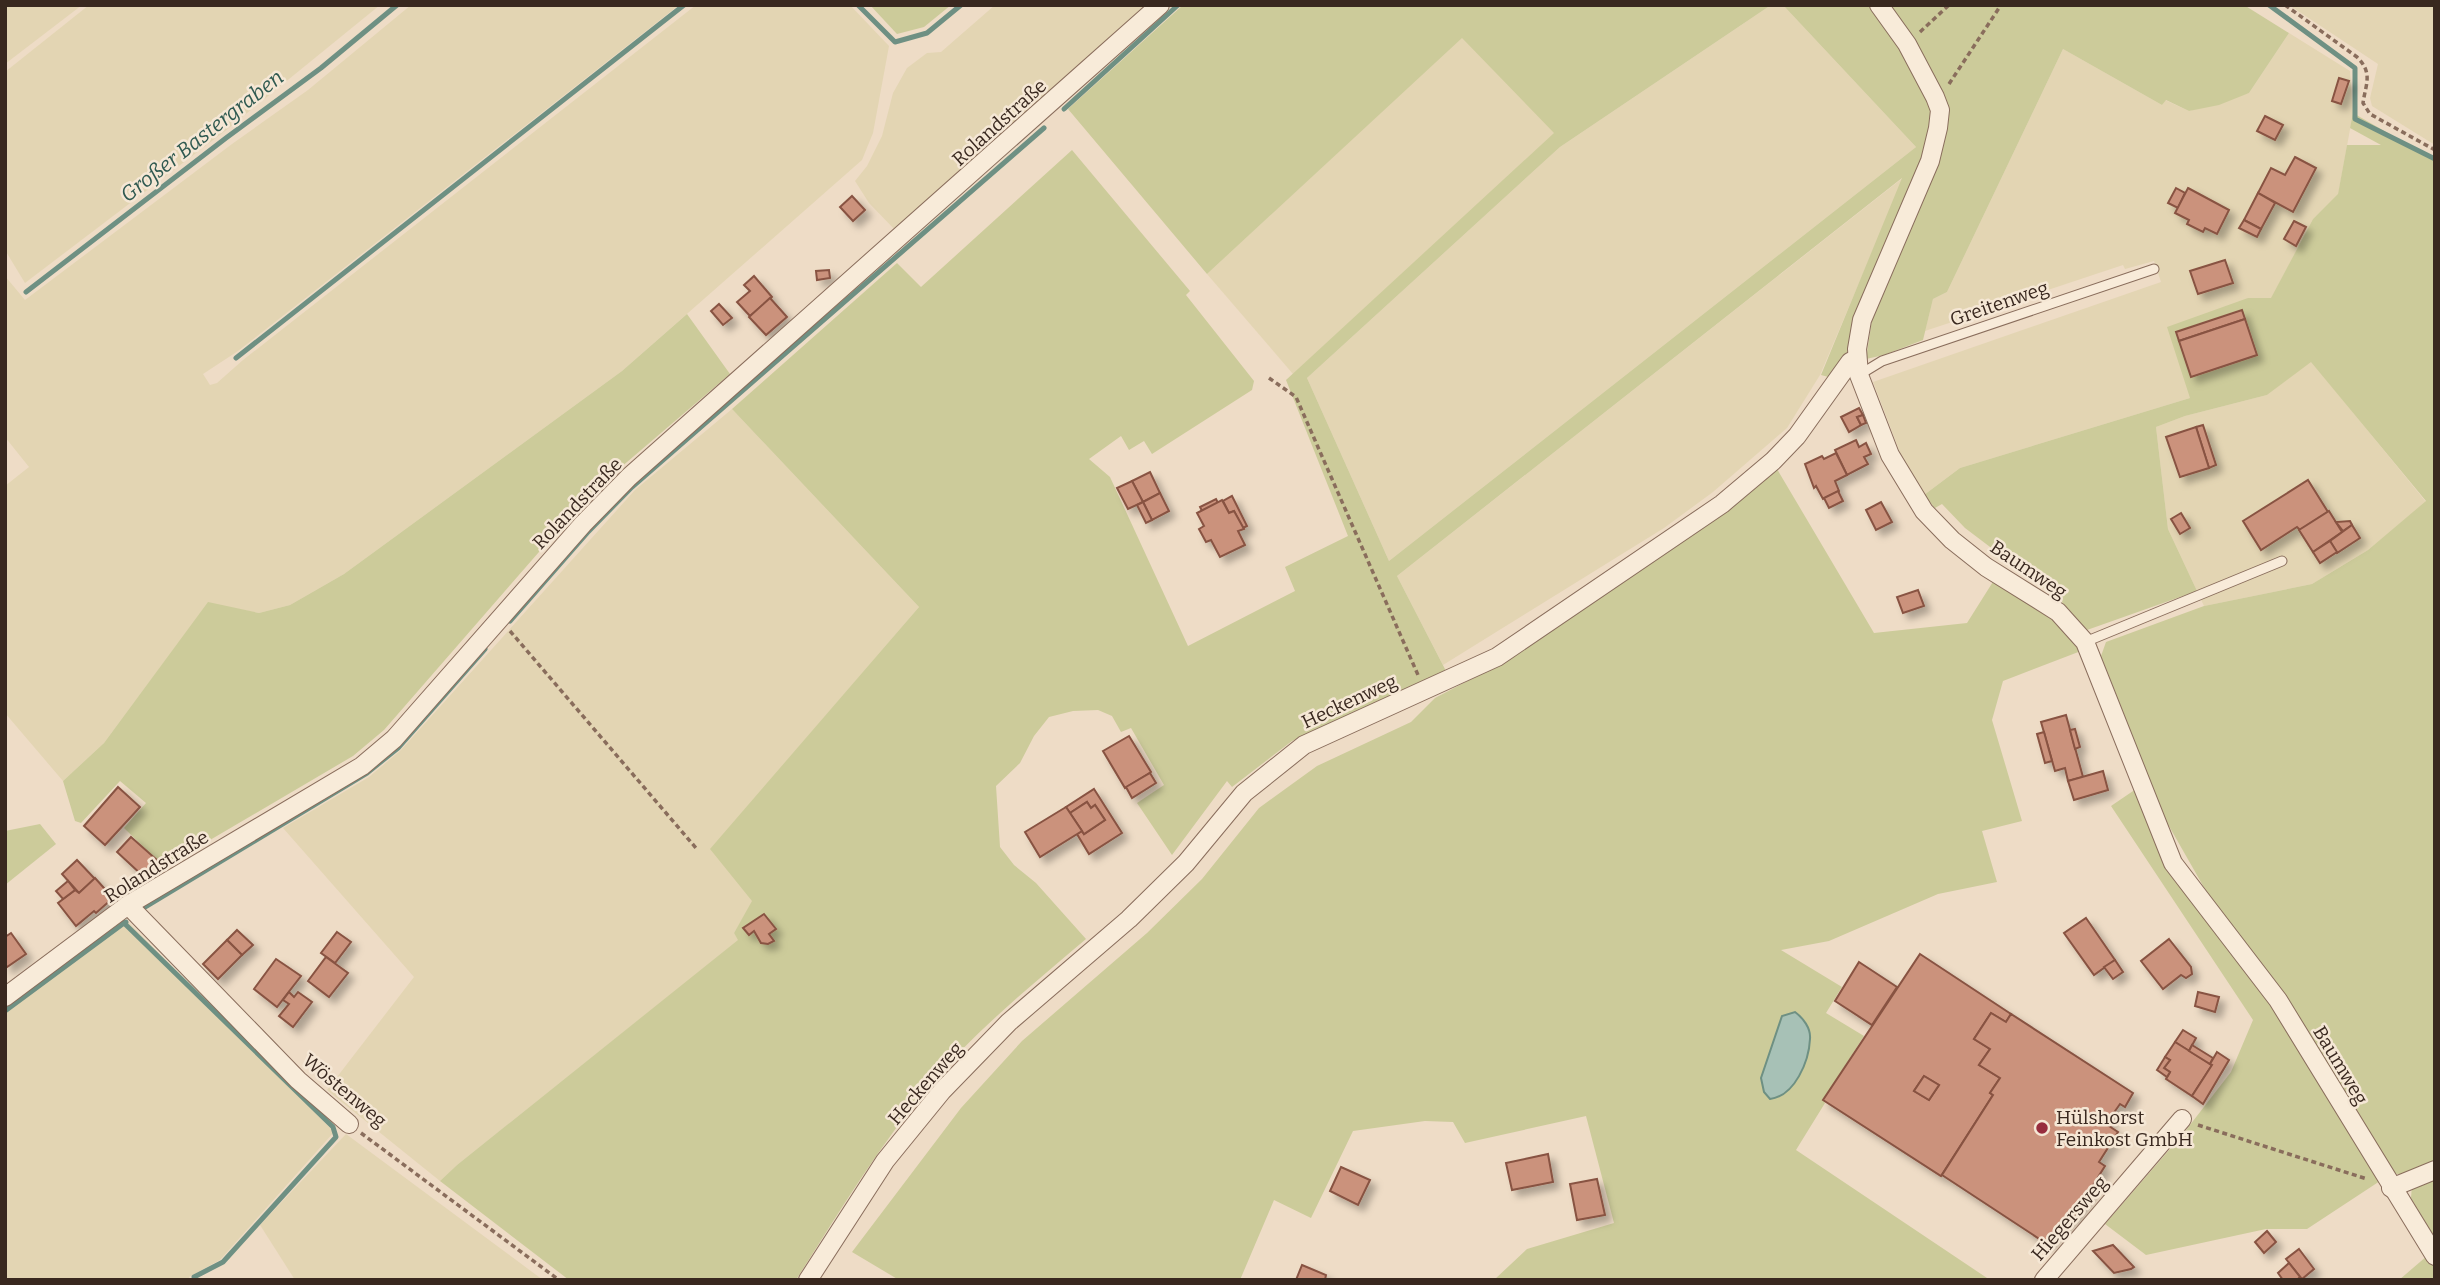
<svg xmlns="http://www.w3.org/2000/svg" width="2440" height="1285" font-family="Bitter,serif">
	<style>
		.farmland { fill: #e3d5b3 }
		.green { fill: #cccb9a }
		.water { fill: #a7c1b6; stroke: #6e9083; stroke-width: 2 }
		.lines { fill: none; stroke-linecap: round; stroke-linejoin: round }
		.stream { stroke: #6e9083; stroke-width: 5 }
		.building { fill: #cb927c; stroke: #885342; stroke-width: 2; fill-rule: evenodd; filter: url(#shadow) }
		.lane-casing { stroke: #896d5c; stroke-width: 11 }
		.street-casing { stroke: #896d5c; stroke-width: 20 }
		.path { stroke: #896d5c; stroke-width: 3.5; stroke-dasharray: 5 3.5; stroke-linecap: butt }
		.lane { stroke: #f8ebd9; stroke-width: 9 }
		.street { stroke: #f8ebd9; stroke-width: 18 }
		.poi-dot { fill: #972c3d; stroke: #f5e7d5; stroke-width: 2.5 }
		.labels { text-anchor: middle; stroke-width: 5; stroke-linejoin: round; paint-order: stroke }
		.street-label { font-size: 19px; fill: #39281f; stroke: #f5e7d5 }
		.poi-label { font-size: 19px; fill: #39281f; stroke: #f5e7d5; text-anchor: start }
		.water-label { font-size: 21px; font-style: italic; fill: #2f5950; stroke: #f5e7d5 }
	</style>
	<defs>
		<filter id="shadow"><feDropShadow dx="6" dy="6" stdDeviation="3.5" flood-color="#0004"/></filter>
	</defs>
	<rect width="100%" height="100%" fill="#eedcc6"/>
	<!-- farmland -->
	<g class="farmland">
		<polygon points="5,5 82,5 5,64"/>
		<polygon points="89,5 380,5 225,131 25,283 5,250 5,72"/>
		<polygon points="411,5 679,5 238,351 203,374 210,385 217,383 243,360 696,5 850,5 889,46 873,133 862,160 622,371 344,574 290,605 259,613 208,603 104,743 63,781 5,713 5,486 29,467 5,437 5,276 25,300 232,144 308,90"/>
		<polygon points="995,5 1145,5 896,231 869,203 855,181 867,166 882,136 893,93 907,68 927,53 941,52"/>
		<polygon points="1771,5 1783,5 1916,147 1389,561 1307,378 1560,147"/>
		<polygon points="2289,5 2435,5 2435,145 2372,106 2370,98 2378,64"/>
		<polygon points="2289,33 2350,71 2353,113 2338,195 2313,219 2271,299 2248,298 2190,398 1960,468 1924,495 1901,455 1873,382 2161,282 2154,261 2125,269 2123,265 1925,331 1933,299 1947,292 2063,49 2162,105 2165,100 2189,111 2249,93"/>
		<polygon points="1462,37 1555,133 1293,374 1207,274"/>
		<polygon points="1904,177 1820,375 1787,428 1713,492 1664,528 1443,665 1397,576"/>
		<polygon points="2311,361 2426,502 2368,550 2312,584 2204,606 2168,529 2156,427 2185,416 2267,395"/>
		<polygon points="732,409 919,607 711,849 753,901 734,933 739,940 457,1165 440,1181 327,1090 414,977 283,828 369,777 401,750 635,490"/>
		<polygon points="128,922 334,1132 220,1260 189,1277 190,1280 5,1280 5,1013"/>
		<polygon points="346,1134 543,1280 295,1280 260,1225"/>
	</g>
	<!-- green -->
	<g class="green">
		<polygon points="870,5 951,5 924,27 897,34"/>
		<path d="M1183 5H1771L1560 147 1307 378 1389 561 1916 147 1783 5H2244L2289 33 2249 93 2219 105 2189 111 2166 100 2162 105 2063 49 1947 292 1933 299 1923 340 1884 355 1866 359 1873 313 1852 343 1832 378 1821 375 1902 178 1397 576 1447 673 1292 741 1232 787 1227 781 1172 855 1137 803 1164 785 1131 728 1121 732 1112 716 1098 710 1073 711 1049 717 1034 736 1020 763 996 786 1000 847 1014 865 1036 883 1086 939C1032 985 975 1031 930 1085 878 1147 839 1212 796 1280H569L440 1181 457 1165 738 940 734 933 752 901 710 849 919 607 732 409 897 263 921 287 1072 150 1190 291 1186 295 1254 381 1252 390 1152 454 1144 441 1129 450 1121 436 1089 459 1110 477 1188 646 1295 591 1285 567 1348 536 1286 380 1554 133 1462 38 1207 274 1068 109Z"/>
		<polygon points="2353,113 2435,160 2435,1161 2402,1175 2393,1173 2218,912 2165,819 2101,656 2106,642 2204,606 2312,584 2368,550 2426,501 2311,362 2267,395 2185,416 2156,427 2168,529 2197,591 2087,630 2060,600 1965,528 1942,504 1935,508 1924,495 1960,468 2190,398 2167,327 2248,298 2271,298 2313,219 2338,194 2347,145 2381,145 2350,128"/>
		<polygon points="687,314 730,374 620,468 566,521 384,730 353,756 164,867 124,828 146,803 120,781 81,823 75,821 63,781 104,743 208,602 259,613 290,605 344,574 622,371"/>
		<polygon points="1777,469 1874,633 1967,623 1996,577 2047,614 2081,651 2003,681 1992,720 2022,821 1982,831 1997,882 1938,894 1829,941 1781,950 1842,987 1826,1013 1864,1036 1823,1100 1825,1103 1796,1150 1990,1280 1494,1280 1527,1249 1614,1223 1586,1116 1465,1143 1453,1122 1425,1121 1353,1131 1311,1218 1274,1200 1240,1280 899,1280 852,1252 961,1108 1022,1041 1147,933 1202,879 1259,808 1317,766 1411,722 1435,698 1500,664"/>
		<polygon points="2136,789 2169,867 2274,1004 2380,1181 2307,1229 2266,1229 2146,1255 2105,1224 2183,1134 2231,1072 2253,1020 2111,806"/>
		<polygon points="40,824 56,844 5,885 5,831"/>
		<polygon points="2435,1176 2435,1238 2411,1198 2412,1185"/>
		<polygon points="2427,1256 2435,1268 2435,1280 2399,1280"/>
	</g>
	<!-- water -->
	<path class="water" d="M1795 1012C1803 1018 1811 1028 1810 1039 1809 1061 1795 1096 1770 1099L1764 1092 1761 1078 1782 1016Z"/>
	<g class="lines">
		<!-- stream -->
		<g class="stream">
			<polyline points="858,5 895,42 927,33 961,5"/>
			<polyline points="2269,5 2355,68 2355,119 2435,159"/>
			<polyline points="1064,109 1178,5"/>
			<polyline points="26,292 226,138 321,68 397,5"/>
			<polyline points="236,358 684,5"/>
			<polyline points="510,621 587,533 632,487 1044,128"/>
			<polyline points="145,907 367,773 398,748 485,649"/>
			<polyline points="126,922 124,923 333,1127 336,1137 223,1262 194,1277 195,1280"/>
			<polyline points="5,1011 124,923"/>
		</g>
	</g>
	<!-- building -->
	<g class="building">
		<polygon points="2339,78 2349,81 2341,104 2332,101"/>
		<polygon points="2265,116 2283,125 2275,140 2257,131"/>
		<polygon points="2295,157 2316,168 2293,212 2258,193 2271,168 2285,175"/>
		<polygon points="2176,188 2185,193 2178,208 2168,203"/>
		<polygon points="2188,188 2229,210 2217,234 2205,228 2203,232 2187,224 2189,220 2175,213"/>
		<polygon points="2258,193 2275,203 2261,229 2244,220"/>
		<polygon points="852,196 865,210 853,221 840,207"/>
		<polygon points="2244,220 2261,229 2257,237 2239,228"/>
		<polygon points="2294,221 2306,227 2296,246 2284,239"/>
		<polygon points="2225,260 2233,283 2198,294 2190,271"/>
		<polygon points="829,270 830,278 817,280 816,271"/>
		<polygon points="754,276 772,297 750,316 737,302 750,291 744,285"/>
		<polygon points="770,298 787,317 766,335 749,317"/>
		<polygon points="719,304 732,318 723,325 711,311"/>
		<polygon points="2242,310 2245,319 2179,341 2176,332"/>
		<polygon points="2245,319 2257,355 2191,377 2179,341"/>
		<polygon points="1859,408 1863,415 1857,417 1861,425 1849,432 1841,417"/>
		<polygon points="1863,415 1866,423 1861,425 1857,417"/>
		<polygon points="2203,425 2216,465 2209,468 2196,427"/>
		<polygon points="2196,427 2209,468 2180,477 2166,437"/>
		<polygon points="1856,440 1859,447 1866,443 1871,454 1864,457 1868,464 1847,475 1835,450"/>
		<polygon points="1836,453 1847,475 1835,481 1839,491 1823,499 1816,486 1814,488 1805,464 1822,456 1824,459"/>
		<polygon points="1150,472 1160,493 1143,502 1132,481"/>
		<polygon points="2308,480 2328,512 2300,530 2297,527 2261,550 2243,521"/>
		<polygon points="1132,481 1143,502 1128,509 1117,488"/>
		<polygon points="1838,491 1843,501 1829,508 1824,498"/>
		<polygon points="1160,493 1169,511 1152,520 1143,502"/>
		<polygon points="1232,496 1247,526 1243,528 1234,511 1229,513 1223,501"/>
		<polygon points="1216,499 1218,503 1202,511 1200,507"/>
		<polygon points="1222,500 1229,513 1234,511 1244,529 1238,531 1245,545 1220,557 1211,540 1206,542 1199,529 1204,526 1197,513"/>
		<polygon points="1143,502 1152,520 1146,523 1137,505"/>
		<polygon points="1881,502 1892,522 1876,530 1866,510"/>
		<polygon points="2329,511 2342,532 2313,552 2299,530"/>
		<polygon points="2181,513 2190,528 2180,534 2171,519"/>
		<polygon points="2350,521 2352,525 2343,531 2336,522"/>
		<polygon points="2352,525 2360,538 2337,553 2330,541"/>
		<polygon points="2330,541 2337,552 2320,563 2313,552"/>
		<polygon points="1918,590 1924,606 1903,613 1897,597"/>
		<polygon points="2066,715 2083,777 2068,781 2065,768 2055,771 2041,722"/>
		<polygon points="2075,729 2080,747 2075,749 2070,730"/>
		<polygon points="2044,732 2052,761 2045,763 2037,734"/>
		<polygon points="1129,736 1151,772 1125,788 1103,751"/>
		<polygon points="2103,771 2108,790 2074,800 2068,781"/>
		<polygon points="1150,773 1156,783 1132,798 1126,787"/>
		<polygon points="118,787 140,807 105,845 84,826"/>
		<polygon points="1094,789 1122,833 1089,854 1077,834 1082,831 1084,834 1105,820 1095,805 1091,808 1087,802 1070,813 1066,807"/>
		<polygon points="1087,802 1091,808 1095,805 1105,820 1084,834 1070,813"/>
		<polygon points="1066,807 1082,831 1040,857 1025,832"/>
		<polygon points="131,837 157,860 143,876 117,852"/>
		<polygon points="77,860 95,879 79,893 62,874"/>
		<polygon points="95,878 113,898 96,913 94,911 76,926 58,903 75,890 79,893"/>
		<polygon points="68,881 75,890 63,899 56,891"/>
		<polygon points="764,914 776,929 769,934 774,941 768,944 761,943 754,931 749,935 743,928"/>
		<polygon points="2086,918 2115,960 2094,975 2064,933"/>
		<polygon points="237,930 253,945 242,955 227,940"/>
		<polygon points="337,932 351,942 335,963 321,953"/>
		<polygon points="11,933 26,954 7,967 5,964 5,937"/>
		<polygon points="2169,939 2191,967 2192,974 2186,978 2181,975 2163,989 2141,961"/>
		<polygon points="227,940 242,955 218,979 203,964"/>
		<path d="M1920 954 2011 1014 2006 1022 1991 1013 1974 1039 1990 1049 1979 1065 2000 1078 1990 1093 1993 1095 1941 1176 1823 1100ZM1924 1076 1939 1085 1929 1100 1914 1091Z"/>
		<polygon points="326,957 348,973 329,997 308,981"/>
		<polygon points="276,959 301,976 277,1007 254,989"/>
		<polygon points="2115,960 2123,972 2113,979 2104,967"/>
		<polygon points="1859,962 1897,987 1872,1025 1835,1001"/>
		<polygon points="289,992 294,997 298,992 312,1002 293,1027 279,1016 289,1004 283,1000"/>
		<polygon points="2198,992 2219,997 2215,1012 2195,1006"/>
		<polygon points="1991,1013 2006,1022 2011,1014 2133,1093 2125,1107 2120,1104 2106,1124 2118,1132 2099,1162 2105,1166 2073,1217 2070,1215 2063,1226 2060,1224 2047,1244 1942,1175 1993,1095 1990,1093 2000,1078 1979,1065 1990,1049 1974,1039"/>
		<polygon points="2183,1030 2196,1038 2189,1051 2175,1042"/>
		<polygon points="2175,1042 2212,1065 2192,1096 2166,1079 2170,1072 2164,1068 2170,1060 2165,1057"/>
		<polygon points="2192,1045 2213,1058 2210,1064 2189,1051"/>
		<polygon points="2217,1052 2229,1060 2203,1104 2192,1096 2212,1065 2210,1064"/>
		<polygon points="2165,1057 2170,1060 2164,1068 2170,1072 2167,1077 2157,1070"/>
		<polygon points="1924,1076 1939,1085 1929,1100 1914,1091"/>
		<polygon points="1548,1154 1553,1182 1512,1190 1506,1163"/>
		<polygon points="1341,1167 1370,1180 1358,1205 1330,1191"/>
		<polygon points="1597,1179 1605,1215 1577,1220 1570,1184"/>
		<polygon points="2267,1231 2276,1242 2264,1253 2255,1242"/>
		<polygon points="2113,1245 2134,1267 2131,1269 2114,1273 2093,1251"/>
		<polygon points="2299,1249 2314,1269 2302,1279 2286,1259"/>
		<polygon points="2289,1263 2300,1277 2297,1280 2283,1280 2278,1273"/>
		<polygon points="1302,1265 1326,1275 1325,1280 1296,1280"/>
	</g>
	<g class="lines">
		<!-- lane casing -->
		<g class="lane-casing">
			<g id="lane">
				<polyline points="1859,375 1882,361 2154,269"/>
				<polyline points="2085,642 2282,561"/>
			</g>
		</g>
		<!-- street casing -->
		<g class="street-casing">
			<g id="street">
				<polyline points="1879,5 1907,44 1935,97 1940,110 1938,128 1930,161 1862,320 1857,349 1859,375 1890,455 1924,511 1952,540 1986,567 2058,612 2085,642 2173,863 2278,1000 2435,1256"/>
				<polyline points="128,905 298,1080 349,1124"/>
				<polyline points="5,997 128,905 362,766 394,739 583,524 629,477 1160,5"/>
				<polyline points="2391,1188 2435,1170"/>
				<polyline points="808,1280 885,1161 942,1091 1009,1022 1129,919 1186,863 1244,793 1304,745 1497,657 1722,504 1773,461 1797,436 1850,362 1857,358"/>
				<polyline points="2044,1280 2182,1119"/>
			</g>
		</g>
		<!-- path -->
		<g class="path">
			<path d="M2285 5 2357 57C2373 73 2366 83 2363 103L2370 114 2435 150"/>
			<polyline points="1920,32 1949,5"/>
			<polyline points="1949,84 2001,5"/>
			<polyline points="1269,378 1296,397 1418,675"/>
			<polyline points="510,631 696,848"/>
			<polyline points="2198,1125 2367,1179"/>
			<polyline points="361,1133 559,1280"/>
		</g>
		<!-- lane -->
		<use href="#lane" class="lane"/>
		<!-- street -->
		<use href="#street" class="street"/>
	</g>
	<!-- markers -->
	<circle class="poi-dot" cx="2042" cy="1128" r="7"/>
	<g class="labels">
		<!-- street labels -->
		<g class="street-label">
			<text transform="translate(999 122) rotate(-42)" y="7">Rolandstraße</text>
			<text transform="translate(1999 303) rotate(-19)" y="7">Greitenweg</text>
			<text transform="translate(577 503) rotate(-46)" y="7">Rolandstraße</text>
			<text transform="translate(2029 569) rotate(34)" y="7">Baumweg</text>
			<text transform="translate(1349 701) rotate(-25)" y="7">Heckenweg</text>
			<text transform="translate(156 866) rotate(-32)" y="7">Rolandstraße</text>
			<text transform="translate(2341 1065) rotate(59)" y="7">Baumweg</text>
			<text transform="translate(925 1083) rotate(-49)" y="7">Heckenweg</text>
			<text transform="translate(345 1090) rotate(40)" y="7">Wöstenweg</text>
			<text transform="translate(2069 1218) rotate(-49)" y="7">Hiegersweg</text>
		</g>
		<!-- poi labels -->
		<g class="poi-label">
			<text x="2056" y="1124">Hülshorst<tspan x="2056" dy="22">Feinkost GmbH</tspan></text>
		</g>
		<!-- water labels -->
		<g class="water-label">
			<text transform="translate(202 136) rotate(-38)" y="7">Großer Bastergraben</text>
		</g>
	</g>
	<!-- border -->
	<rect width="2440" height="1285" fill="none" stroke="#39281f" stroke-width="14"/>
</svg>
